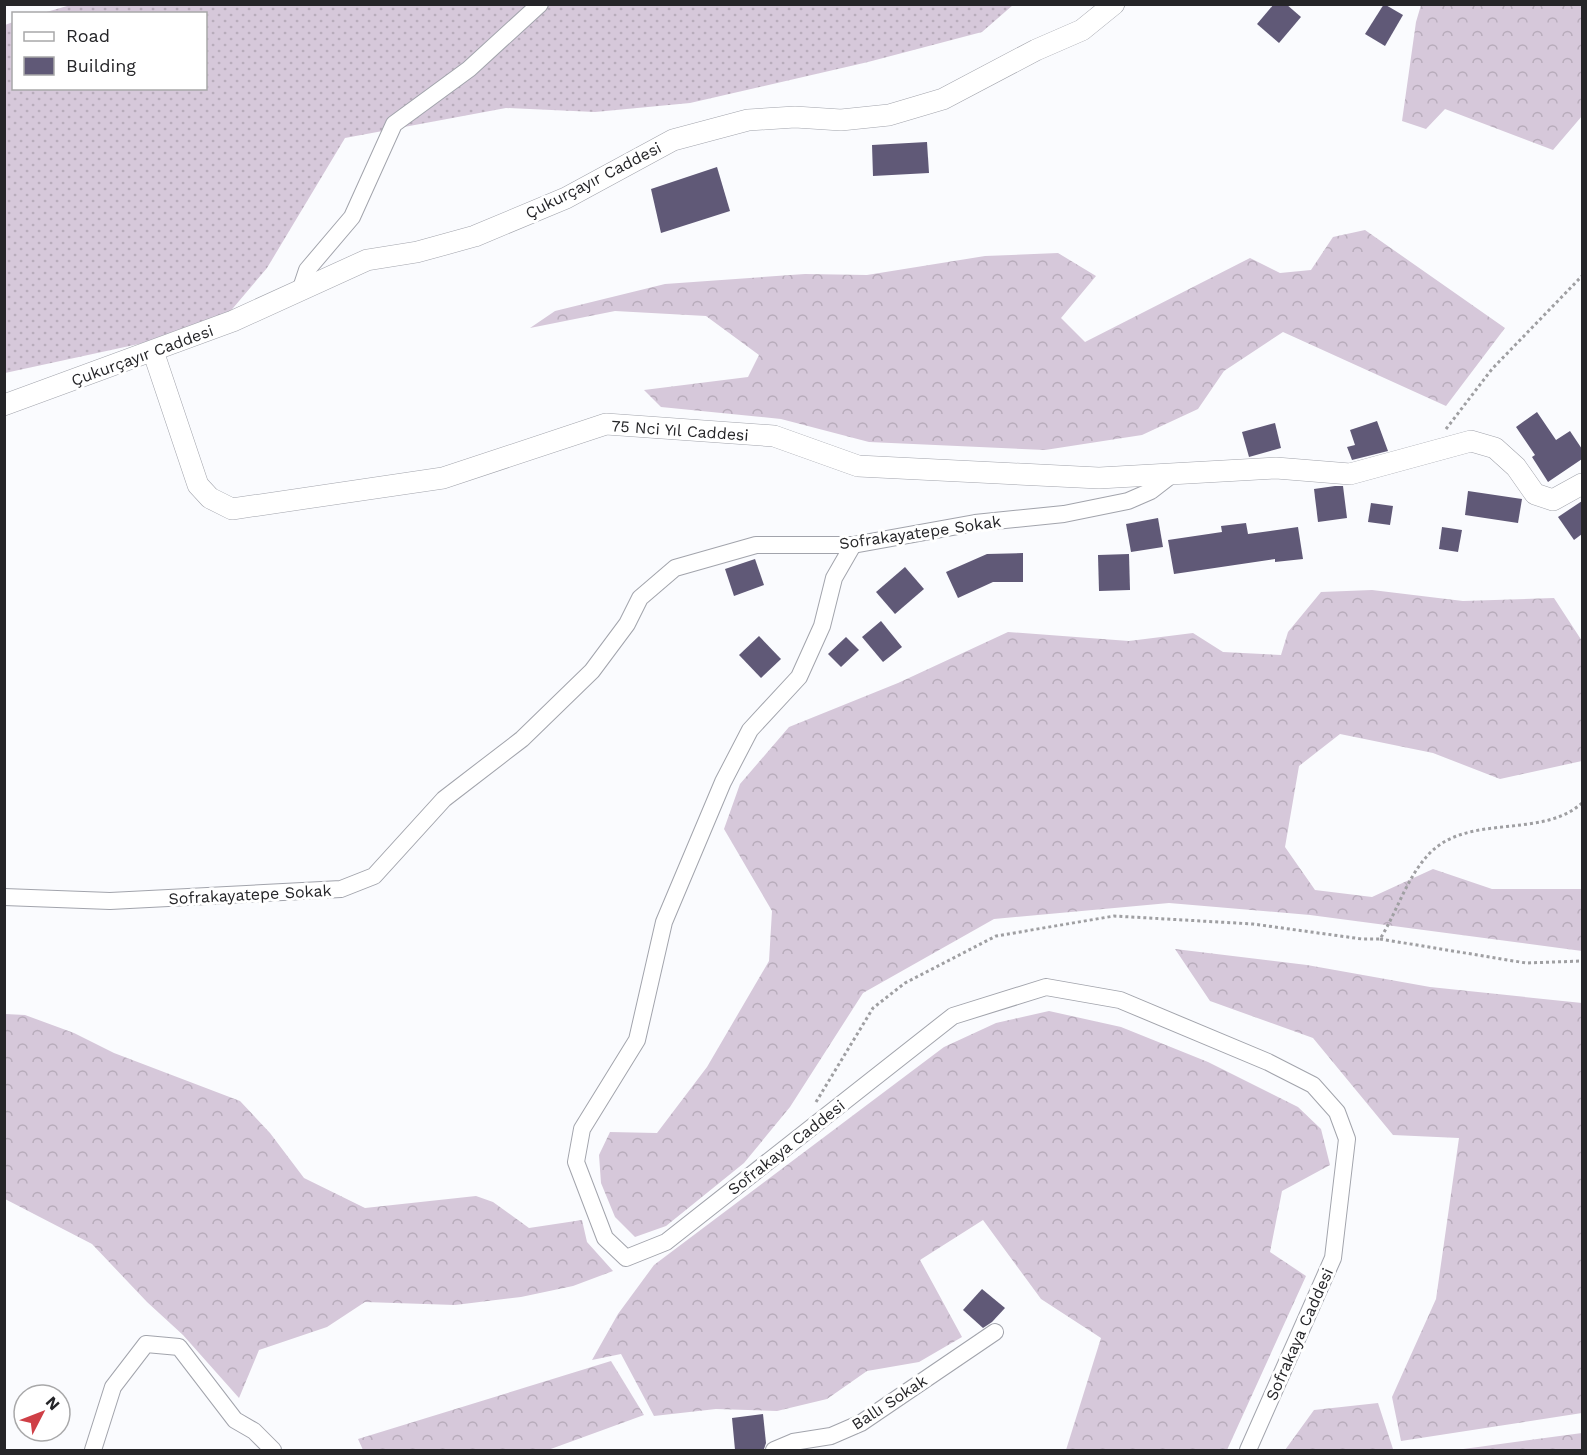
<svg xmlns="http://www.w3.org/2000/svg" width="1587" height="1455" font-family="'Work Sans',sans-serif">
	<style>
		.grass { fill: url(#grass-dots) }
		.forest { fill: url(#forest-crowns) }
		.building { fill: #605977 }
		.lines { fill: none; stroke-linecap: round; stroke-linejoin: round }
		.minor-casing { stroke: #a2a4ac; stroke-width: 18 }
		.tertiary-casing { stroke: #a2a4ac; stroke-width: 22 }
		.path { stroke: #9f9fa2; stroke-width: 3; stroke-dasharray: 3 3; stroke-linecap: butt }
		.minor { stroke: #fff; stroke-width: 16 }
		.tertiary { stroke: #fff; stroke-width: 21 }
		.labels { text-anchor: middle; stroke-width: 6; stroke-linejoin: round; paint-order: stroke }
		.street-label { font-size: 16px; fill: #252528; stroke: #fff }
	</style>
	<defs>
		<pattern id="grass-dots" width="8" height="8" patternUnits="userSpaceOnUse" patternTransform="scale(1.5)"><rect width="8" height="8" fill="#d6c8da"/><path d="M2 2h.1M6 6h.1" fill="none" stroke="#b8acbb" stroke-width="1.8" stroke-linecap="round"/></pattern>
		<pattern id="forest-crowns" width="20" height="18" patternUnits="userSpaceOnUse" patternTransform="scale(1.5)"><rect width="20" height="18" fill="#d6c8da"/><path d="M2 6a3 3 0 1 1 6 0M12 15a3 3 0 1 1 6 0" fill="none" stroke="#b8acbb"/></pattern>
	</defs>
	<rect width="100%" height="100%" fill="#fafbfe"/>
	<!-- grass -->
	<polygon class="grass" points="74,4 1013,5 982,32 868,62 690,103 595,112 506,108 345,138 267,268 217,327 5,373 5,25 13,22 14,88 206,88 206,14 43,13"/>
	<!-- forest -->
	<g class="forest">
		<polygon points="1421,5 1582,5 1582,116 1553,150 1445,109 1426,129 1402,121 1416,22"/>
		<polygon points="1365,230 1505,328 1446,406 1283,332 1224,371 1198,409 1142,435 1045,450 869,442 781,419 661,407 644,390 748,377 759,355 706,316 615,311 530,328 555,311 665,284 805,274 867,275 985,256 1058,253 1096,276 1061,318 1085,342 1250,258 1280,273 1311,270 1333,237"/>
		<polygon points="1372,590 1463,601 1554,598 1582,641 1582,761 1500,779 1433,753 1340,734 1299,766 1285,847 1315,890 1372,897 1433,869 1492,889 1582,889 1582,951 1310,915 1169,903 994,919 863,993 790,1107 744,1163 666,1226 635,1237 615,1217 601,1183 599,1155 610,1132 657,1133 707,1067 769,961 772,911 724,829 740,784 789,727 898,683 1008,632 1129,641 1193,633 1223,652 1281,655 1288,632 1321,592"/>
		<polygon points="1175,949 1307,965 1430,987 1582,1003 1582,1413 1401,1441 1392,1397 1436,1299 1459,1138 1393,1135 1313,1038 1210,1001"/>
		<polygon points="1049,1011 1121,1027 1208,1062 1298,1107 1321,1129 1330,1165 1282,1191 1270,1252 1306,1276 1227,1450 1066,1450 1101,1338 1041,1299 983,1220 920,1260 962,1337 919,1362 867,1371 827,1399 777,1411 716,1409 654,1416 621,1354 592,1360 618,1314 654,1265 944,1047 996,1023"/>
		<polygon points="5,1014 25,1015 74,1033 114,1053 240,1101 270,1133 304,1178 365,1208 476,1196 493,1202 529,1228 582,1220 587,1242 613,1271 573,1286 521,1297 455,1305 365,1302 327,1327 259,1350 239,1398 183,1335 147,1302 92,1244 5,1199"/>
		<polygon points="611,1361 644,1415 548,1450 363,1450 358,1439"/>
		<polygon points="1378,1403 1393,1449 1426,1450 1285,1450 1314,1410"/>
		<polygon points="1582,1433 1582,1450 1456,1450"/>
	</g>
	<!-- building -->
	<g class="building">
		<polygon points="1274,4 1286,4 1301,17 1279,43 1257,24"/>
		<polygon points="1384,4 1403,15 1385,46 1365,34"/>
		<polygon points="927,142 929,173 873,176 872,145"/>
		<polygon points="717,167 730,211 661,233 651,189"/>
		<polygon points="1537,412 1556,440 1570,431 1582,449 1582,459 1548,482 1532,457 1535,455 1516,427"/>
		<polygon points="1377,421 1388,451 1352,460 1347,447 1355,445 1350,430"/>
		<polygon points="1275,423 1281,448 1249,457 1242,432"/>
		<polygon points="1335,486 1343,486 1347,518 1318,522 1314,489"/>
		<polygon points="1468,491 1522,499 1518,523 1465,515"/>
		<polygon points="1582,501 1582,534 1574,540 1558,517"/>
		<polygon points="1371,503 1393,506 1390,525 1368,522"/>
		<polygon points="1158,518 1163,547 1131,552 1126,524"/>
		<polygon points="1246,523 1248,534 1298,527 1303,559 1275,562 1275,559 1174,574 1168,540 1222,532 1221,526"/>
		<polygon points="1442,527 1462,530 1458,552 1439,549"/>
		<polygon points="1023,553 1023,582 993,582 958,598 946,572 987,554"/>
		<polygon points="1129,554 1130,590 1099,591 1098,555"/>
		<polygon points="755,559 764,585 734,596 725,569"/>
		<polygon points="905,567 924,589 895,614 876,592"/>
		<polygon points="881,621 902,647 883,662 862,637"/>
		<polygon points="759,636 781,659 761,678 739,655"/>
		<polygon points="846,637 859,650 841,667 828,654"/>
		<polygon points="982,1289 1005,1308 992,1322 983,1328 963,1310"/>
		<polygon points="763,1414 766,1443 764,1449 735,1450 732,1418"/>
	</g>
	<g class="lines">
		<!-- minor casing -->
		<g class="minor-casing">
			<g id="minor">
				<polyline points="301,288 307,270 352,217 394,124 469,69 540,4"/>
				<polyline points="853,545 834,578 822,626 799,677 750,730 723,782 664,922 637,1040 582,1129 576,1162 605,1238 626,1258 666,1242 953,1016 1046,987 1120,1000 1268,1062 1313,1085 1337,1112 1347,1139 1333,1258 1248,1450"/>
				<polyline points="4,897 110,901 341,889 374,876 444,799 522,739 592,671 627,624 640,598 675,568 756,545 853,545 975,523 1064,514 1128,501 1151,491 1173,474"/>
				<polyline points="93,1450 113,1387 146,1344 179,1347 235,1420 254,1431 273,1450"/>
				<polyline points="774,1450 793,1442 831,1436 861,1423 995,1332"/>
			</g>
		</g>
		<!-- tertiary casing -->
		<g class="tertiary-casing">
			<g id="tertiary">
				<polyline points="153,351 198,485 210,498 232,509 443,478 606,424 774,436 858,466 1099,478 1276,468 1350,474 1471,441 1495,448 1516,467 1535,494 1553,500 1582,484"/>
				<polyline points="4,405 233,321 367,260 417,252 475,236 566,198 673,140 748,120 795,117 841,120 889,115 943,99 1036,50 1082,30 1114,4"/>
			</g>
		</g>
		<!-- path -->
		<g class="path">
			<polyline points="1446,429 1492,369 1582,276"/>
			<polyline points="1380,939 1526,963 1582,961"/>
			<path d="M816 1102 873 1008 905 983 996 936 1114 916 1253 924 1362 939H1380C1397 912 1406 879 1428 855 1467 812 1541 840 1582 803"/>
		</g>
		<!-- minor -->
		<use href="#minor" class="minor"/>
		<!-- tertiary -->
		<use href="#tertiary" class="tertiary"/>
	</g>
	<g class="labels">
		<!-- street labels -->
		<g class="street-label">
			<text transform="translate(593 180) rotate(-27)" y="6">Çukurçayır Caddesi</text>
			<text transform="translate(142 355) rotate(-20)" y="6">Çukurçayır Caddesi</text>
			<text transform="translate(680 430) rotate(4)" y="6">75 Nci Yıl Caddesi</text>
			<text transform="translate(920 532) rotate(-8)" y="6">Sofrakayatepe Sokak</text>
			<text transform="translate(250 894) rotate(-3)" y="6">Sofrakayatepe Sokak</text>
			<text transform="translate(786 1147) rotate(-38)" y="6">Sofrakaya Caddesi</text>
			<text transform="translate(1299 1334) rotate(-66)" y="6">Sofrakaya Caddesi</text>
			<text transform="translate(889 1402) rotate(-33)" y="6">Ballı Sokak</text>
		</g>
	</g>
	<!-- border -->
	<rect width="1587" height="1455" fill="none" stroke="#252528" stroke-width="12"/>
	<!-- legend -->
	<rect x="12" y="12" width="195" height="78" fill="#ffffff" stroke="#a8a8a9" stroke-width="1.5"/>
	<rect x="24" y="32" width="30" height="9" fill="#ffffff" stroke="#a8a8a9" stroke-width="1.5"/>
	<text x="66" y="42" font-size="18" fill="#252528">Road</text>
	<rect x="24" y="57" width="30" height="18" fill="#605977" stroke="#a8a8a9" stroke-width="1.5"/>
	<text x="66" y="72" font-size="18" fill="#252528">Building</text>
	<!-- north arrow -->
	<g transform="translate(42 1413) rotate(48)"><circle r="28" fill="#ffffff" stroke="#a8a8a9" stroke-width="1.5"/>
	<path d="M0-4.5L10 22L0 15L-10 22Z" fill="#cf3f46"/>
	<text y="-9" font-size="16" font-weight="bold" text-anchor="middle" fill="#252528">N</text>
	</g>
</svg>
